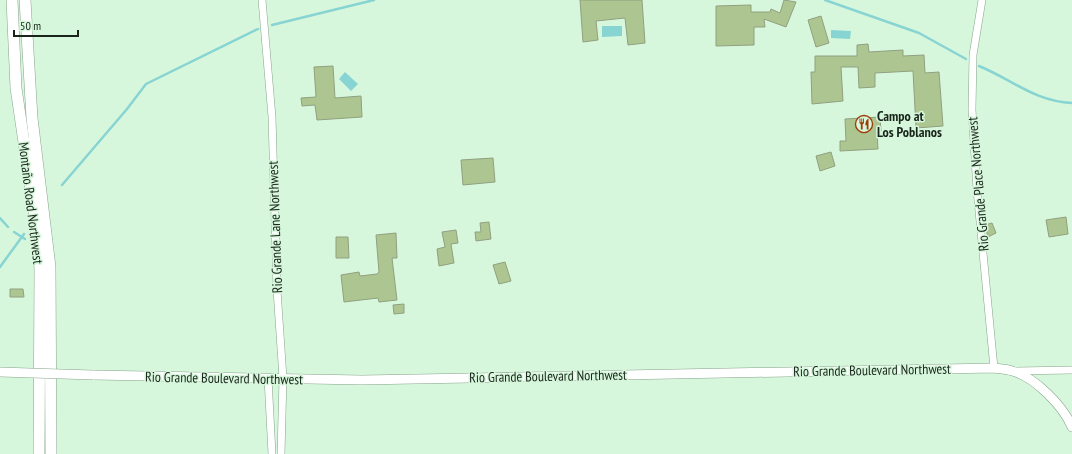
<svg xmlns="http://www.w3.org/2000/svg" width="1072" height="454" font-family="'PT Sans Narrow',sans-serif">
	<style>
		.water { fill: #87d4d2 }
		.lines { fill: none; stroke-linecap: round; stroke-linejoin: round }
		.stream { stroke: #87d4d2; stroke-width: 2.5 }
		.building { fill: #adc691; stroke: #90a080 }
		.street-casing { stroke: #86a48b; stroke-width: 8 }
		.secondary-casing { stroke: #86a48b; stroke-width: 10 }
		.primary-casing { stroke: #86a48b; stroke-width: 12 }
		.street { stroke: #fff; stroke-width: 7 }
		.secondary { stroke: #fff; stroke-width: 9 }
		.primary { stroke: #fff; stroke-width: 11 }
		.secondary-bridge-casing { stroke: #86a48b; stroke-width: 10; stroke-linecap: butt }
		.secondary-bridge { stroke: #fff; stroke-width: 9 }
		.labels { text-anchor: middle; stroke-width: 3; stroke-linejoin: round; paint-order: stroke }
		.poi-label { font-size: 14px; font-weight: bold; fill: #19251b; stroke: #d7f7dc; text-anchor: start }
		.street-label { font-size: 14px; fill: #19251b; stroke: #d7f7dc }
	</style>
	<rect width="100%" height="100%" fill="#d7f7dc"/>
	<!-- water -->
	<g class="water">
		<polygon points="602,26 622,26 622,36 602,37"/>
		<polygon points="831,30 851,31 850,39 831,38"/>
		<polygon points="345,72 358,84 351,91 339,79"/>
	</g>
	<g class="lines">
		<!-- stream -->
		<g class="stream">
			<polyline points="825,0 919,33 966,59"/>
			<polyline points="272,25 374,0"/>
			<path d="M979 66C1013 80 1034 101 1072 103"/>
			<polyline points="62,185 127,109 146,84 258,29"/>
			<polyline points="0,218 8,227"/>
			<polyline points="14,232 25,239"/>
			<polyline points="0,267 24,234"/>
		</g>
	</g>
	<!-- building -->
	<g class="building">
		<polygon points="580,0 642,0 645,43 628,45 625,18 596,21 598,40 583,42"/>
		<polygon points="784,0 796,2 786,27 764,19 765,27 754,27 754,45 716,46 716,6 751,5 751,12 770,12 771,9 780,13"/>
		<polygon points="821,16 829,43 816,47 808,20"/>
		<polygon points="868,44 869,52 903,50 903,56 924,55 925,73 939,72 943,126 916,128 913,71 875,73 875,87 859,88 858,67 841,67 843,101 812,104 811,72 815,72 815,56 857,56 857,45"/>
		<polygon points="333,66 335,98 361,96 362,117 317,120 315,105 302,106 301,98 316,97 314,67"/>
		<polygon points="880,117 881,131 877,131 878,149 840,151 840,141 846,141 845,119"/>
		<polygon points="831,152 835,166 820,171 816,156"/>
		<polygon points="493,158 495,182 463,185 461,160"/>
		<polygon points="1066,217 1068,234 1049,237 1046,220"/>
		<polygon points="489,222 491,239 476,241 475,232 481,232 480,223"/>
		<polygon points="992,223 996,233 988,237 985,225"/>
		<polygon points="456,230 458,243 451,244 454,263 439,266 437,249 445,247 442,232"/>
		<polygon points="396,233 397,258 392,258 397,300 379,302 378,298 344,302 341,275 359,272 360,276 377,274 379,272 376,235"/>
		<polygon points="336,237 348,237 349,258 336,258"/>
		<polygon points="505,262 511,281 499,284 493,265"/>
		<polygon points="10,289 23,289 24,297 10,297"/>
		<polygon points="404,304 404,313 394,314 393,305"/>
	</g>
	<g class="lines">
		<!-- street casing -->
		<g class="street-casing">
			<g id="street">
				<polyline points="262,0 272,117 277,290 283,378 281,454"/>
				<polyline points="982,0 973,55 972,110 977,190 994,368"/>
				<polyline points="1015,371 1072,370"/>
				<polyline points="268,378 272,454"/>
			</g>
		</g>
		<!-- secondary casing -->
		<g class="secondary-casing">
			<path id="secondary" d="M93 375 362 380 994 368C1000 369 1007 369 1012 371 1035 377 1063 406 1072 427"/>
		</g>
		<!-- primary casing -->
		<g class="primary-casing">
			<g id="primary">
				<polyline points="12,0 16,88 36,224 40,269 39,454"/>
				<polyline points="25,0 32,118 50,267 51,454"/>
			</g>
		</g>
		<!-- street -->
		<use href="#street" class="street"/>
		<!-- secondary -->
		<use href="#secondary" class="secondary"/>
		<!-- primary -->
		<use href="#primary" class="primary"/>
		<!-- secondary-bridge casing -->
		<g class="secondary-bridge-casing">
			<polyline id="secondary-bridge" points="0,372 93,375"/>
		</g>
		<!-- secondary-bridge -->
		<use href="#secondary-bridge" class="secondary-bridge"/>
	</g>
	<!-- icons -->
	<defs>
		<g id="restaurant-ring" transform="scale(0.9)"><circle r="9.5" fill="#d7f7dc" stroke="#9f3b05" stroke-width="1.5"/><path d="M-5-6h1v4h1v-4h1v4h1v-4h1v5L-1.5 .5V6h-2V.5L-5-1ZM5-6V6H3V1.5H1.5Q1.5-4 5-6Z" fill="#9f3b05"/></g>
	</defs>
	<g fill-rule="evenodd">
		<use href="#restaurant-ring" x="864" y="124"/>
	</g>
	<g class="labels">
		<!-- poi labels -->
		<g class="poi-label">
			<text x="877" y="121">Campo at<tspan x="877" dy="16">Los Poblanos</tspan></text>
		</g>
		<!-- street labels -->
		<g class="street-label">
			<text transform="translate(978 184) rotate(-95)" y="5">Rio Grande Place Northwest</text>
			<text transform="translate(31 203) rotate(83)" y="5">Montaño Road Northwest</text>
			<text transform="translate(275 227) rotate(-92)" y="5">Rio Grande Lane Northwest</text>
			<text transform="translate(872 370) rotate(-1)" y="5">Rio Grande Boulevard Northwest</text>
			<text transform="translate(548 376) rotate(-1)" y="5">Rio Grande Boulevard Northwest</text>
			<text transform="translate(224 378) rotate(1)" y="5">Rio Grande Boulevard Northwest</text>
		</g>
	</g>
	<!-- scale -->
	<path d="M14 30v6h64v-6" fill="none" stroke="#19251b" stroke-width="2"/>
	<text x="20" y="30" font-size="12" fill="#19251b" stroke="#d7f7dc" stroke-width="3" paint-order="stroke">50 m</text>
</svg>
